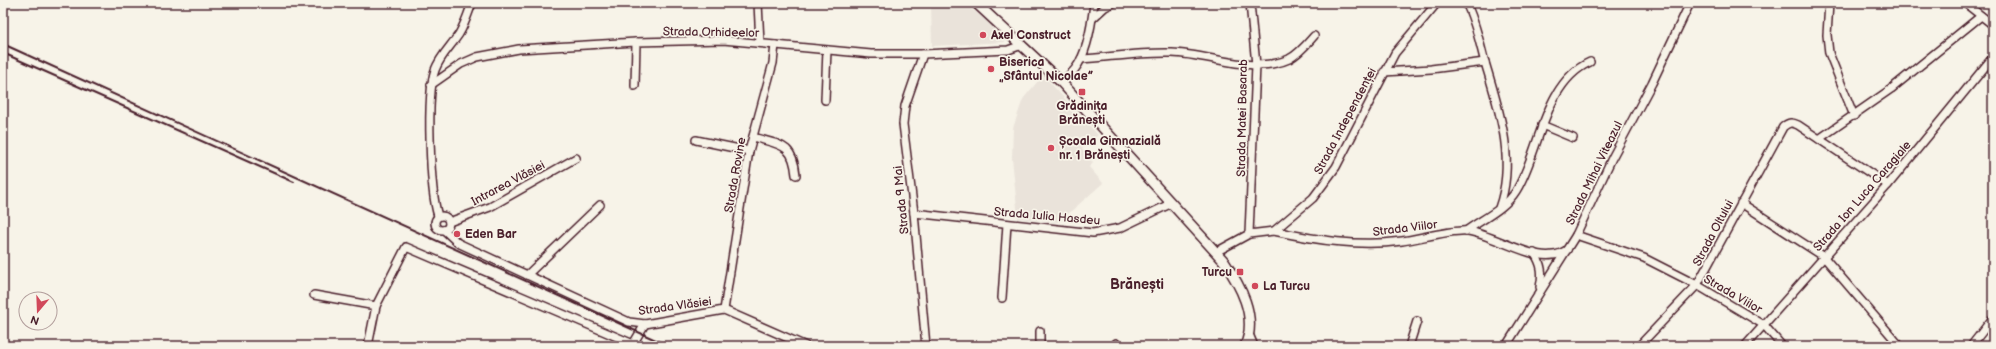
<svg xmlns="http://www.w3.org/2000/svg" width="1996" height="349" font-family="'Balsamiq Sans',sans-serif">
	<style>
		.built { fill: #eae3da }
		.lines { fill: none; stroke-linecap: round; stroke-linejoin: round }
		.minor-casing { stroke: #4a1f2b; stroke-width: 10 }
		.major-casing { stroke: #4a1f2b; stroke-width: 12 }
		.minor { stroke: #f7f3e8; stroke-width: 7 }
		.major { stroke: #f7f3e8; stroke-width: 9 }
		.rail { stroke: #4a1f2b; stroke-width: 2 }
		.poi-dot { fill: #d1495b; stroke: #f7f3e8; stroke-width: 1.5 }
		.labels { text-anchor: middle; stroke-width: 3.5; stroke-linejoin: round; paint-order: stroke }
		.street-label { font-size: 12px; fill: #4a1f2b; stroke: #f7f3e8 }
		.poi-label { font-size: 12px; font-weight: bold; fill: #4a1f2b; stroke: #f7f3e8; text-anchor: start }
		.quarter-label { font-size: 14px; font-weight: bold; fill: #4a1f2b; stroke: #f7f3e8 }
	</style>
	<rect width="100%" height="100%" fill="#f7f3e8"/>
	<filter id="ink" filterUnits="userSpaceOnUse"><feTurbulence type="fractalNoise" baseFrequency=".025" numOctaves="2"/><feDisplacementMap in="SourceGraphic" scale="8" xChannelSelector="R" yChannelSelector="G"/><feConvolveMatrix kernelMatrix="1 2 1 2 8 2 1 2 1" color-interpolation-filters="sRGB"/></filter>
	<g filter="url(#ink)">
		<!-- built -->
		<g class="built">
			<polygon points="931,3 964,3 1004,34 1005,42 932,46"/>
			<polygon points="1043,75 1098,135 1082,149 1093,163 1089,167 1103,183 1059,222 1018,218 1012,158 1013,128 1023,99"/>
		</g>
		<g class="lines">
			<!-- minor casing -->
			<g class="minor-casing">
				<g id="minor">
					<polyline points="758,3 760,43"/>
					<path d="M1466 3C1475 20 1479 40 1484 59 1498 107 1517 158 1499 208"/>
					<polyline points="1829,3 1827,35 1829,53 1854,116"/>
					<polyline points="1965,3 1993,25"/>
					<polyline points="1093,18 1105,7 1113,3"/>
					<polyline points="923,54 905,106 903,124 914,213 926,346"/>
					<path d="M1081 59C1111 57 1142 52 1172 53 1210 54 1253 75 1289 59 1299 54 1307 44 1314 36"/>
					<polyline points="1384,72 1431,69 1485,62"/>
					<path d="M1061 82C1066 78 1071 74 1075 69 1087 54 1092 22 1094 3"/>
					<polyline points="431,85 461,64 477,57 519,49 636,42 723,40 871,54 923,54 1008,50 1022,45"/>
					<polyline points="635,86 636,42"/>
					<polyline points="825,100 827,50"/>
					<polyline points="1542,125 1573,138"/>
					<path d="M753 137C780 145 793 143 796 175"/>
					<polyline points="1819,139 1891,89 1981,16"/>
					<polyline points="696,140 749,151"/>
					<polyline points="1741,203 1823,256 1900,346"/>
					<polyline points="914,213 1093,233 1120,228 1172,203"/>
					<circle cx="442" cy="223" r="7"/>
					<path d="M438 216C430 191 426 95 435 70 440 56 451 46 459 34 465 24 468 14 472 3"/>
					<polyline points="449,222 490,207 576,158"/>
					<polyline points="444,230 458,243 629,322 645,324 724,310 806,346"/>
					<path d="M1274 231C1316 240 1359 247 1402 241 1418 239 1454 229 1468 231 1493 235 1530 259 1553 255 1558 255 1563 252 1567 250"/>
					<path d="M1466 231C1482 219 1505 209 1516 191 1540 153 1543 83 1590 62"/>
					<polyline points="1249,234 1256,65 1250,3"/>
					<polyline points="1576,235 1644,258 1697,285 1764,325 1782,346"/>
					<polyline points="1216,252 1249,234 1274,231 1313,198 1336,167 1395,53 1437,3"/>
					<path d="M1534 253C1542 264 1543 274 1540 287"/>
					<polyline points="527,275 600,205"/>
					<polyline points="314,295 376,306"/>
					<polyline points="1002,298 1007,224"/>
					<polyline points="724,310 749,151 773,63 775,45"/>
					<polyline points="1040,331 1040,346"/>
					<polyline points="1249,334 1254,346"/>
					<polyline points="1116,343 1117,346"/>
					<polyline points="633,344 645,324"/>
					<polyline points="368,346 376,306 406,247 638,346"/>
					<polyline points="1409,346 1417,321"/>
					<polyline points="1506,346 1576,235 1612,158 1652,83 1690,3"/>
					<path d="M1639 346 1697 285 1783 127C1789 122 1792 122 1798 125L1888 185"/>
					<polyline points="1745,346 1888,185 1993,57"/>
					<polyline points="1971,346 1993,318"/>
				</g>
			</g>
			<!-- major casing -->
			<g class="major-casing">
				<path id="major" d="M976 3 1061 82 1223 260C1240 285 1258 316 1245 346"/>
			</g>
			<!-- minor -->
			<use href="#minor" class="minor"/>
			<!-- major -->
			<use href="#major" class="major"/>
			<!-- rail -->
			<g class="rail">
				<polyline points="3,44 669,346"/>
				<polyline points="3,53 294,182"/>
			</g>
		</g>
	</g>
	<!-- markers -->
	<g class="poi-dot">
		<circle cx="983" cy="35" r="4"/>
		<circle cx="991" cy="69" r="4"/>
		<rect x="1078" y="88" width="8" height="8" rx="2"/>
		<circle cx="1051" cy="148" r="4"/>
		<circle cx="457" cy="234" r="4"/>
		<rect x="1236" y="268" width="8" height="8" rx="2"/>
		<circle cx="1255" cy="286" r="4"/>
	</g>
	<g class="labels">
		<!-- street labels -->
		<g class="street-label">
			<text transform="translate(711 32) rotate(1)" y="4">Strada Orhideelor</text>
			<text transform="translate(1242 118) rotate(-89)" y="4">Strada Matei Basarab</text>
			<text transform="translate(1345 121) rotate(-62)" y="4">Strada Independenței</text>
			<text transform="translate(1594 173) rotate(-64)" y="4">Strada Mihai Viteazul</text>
			<text transform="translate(735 175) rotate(-80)" y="4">Strada Rovine</text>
			<text transform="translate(508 183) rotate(-28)" y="4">Intrarea Vlăsiei</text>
			<text transform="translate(1862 196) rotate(-49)" y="4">Strada Ion Luca Caragiale</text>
			<text transform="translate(901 200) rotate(-96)" y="4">Strada 9 Mai</text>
			<text transform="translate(1047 216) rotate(5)" y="4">Strada Iulia Hasdeu</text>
			<text transform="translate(1405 228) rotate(-7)" y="4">Strada Viilor</text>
			<text transform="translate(1713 233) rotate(-62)" y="4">Strada Oltului</text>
			<text transform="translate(1733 294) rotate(30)" y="4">Strada Viilor</text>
			<text transform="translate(675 306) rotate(-8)" y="4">Strada Vlăsiei</text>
		</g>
		<!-- poi labels -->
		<g class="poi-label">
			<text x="991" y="39">Axel Construct</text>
			<text x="999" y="66">Biserica<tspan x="999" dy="14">„Sfântul Nicolae”</tspan></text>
			<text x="1082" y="110" text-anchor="middle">Grădinița<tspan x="1082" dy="14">Brănești</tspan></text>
			<text x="1059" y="145">Școala Gimnazială<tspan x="1059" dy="14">nr. 1 Brănești</tspan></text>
			<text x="465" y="238">Eden Bar</text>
			<text x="1232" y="276" text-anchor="end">Turcu</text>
			<text x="1263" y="290">La Turcu</text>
		</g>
		<!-- quarter labels -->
		<g class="quarter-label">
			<text x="1137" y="289">Brănești</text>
		</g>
	</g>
	<!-- margin -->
	<rect width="1996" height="349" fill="none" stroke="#f7f3e8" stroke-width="16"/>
	<rect x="8" y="8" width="1980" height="333" fill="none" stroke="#4a1f2b" stroke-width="1.5" filter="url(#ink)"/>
	<!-- north arrow -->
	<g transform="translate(38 311) rotate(199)"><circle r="19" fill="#f7f3e8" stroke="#b29e9c"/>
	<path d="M0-3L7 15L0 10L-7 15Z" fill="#d1495b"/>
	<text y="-6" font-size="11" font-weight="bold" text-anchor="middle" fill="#4a1f2b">N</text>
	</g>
</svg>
